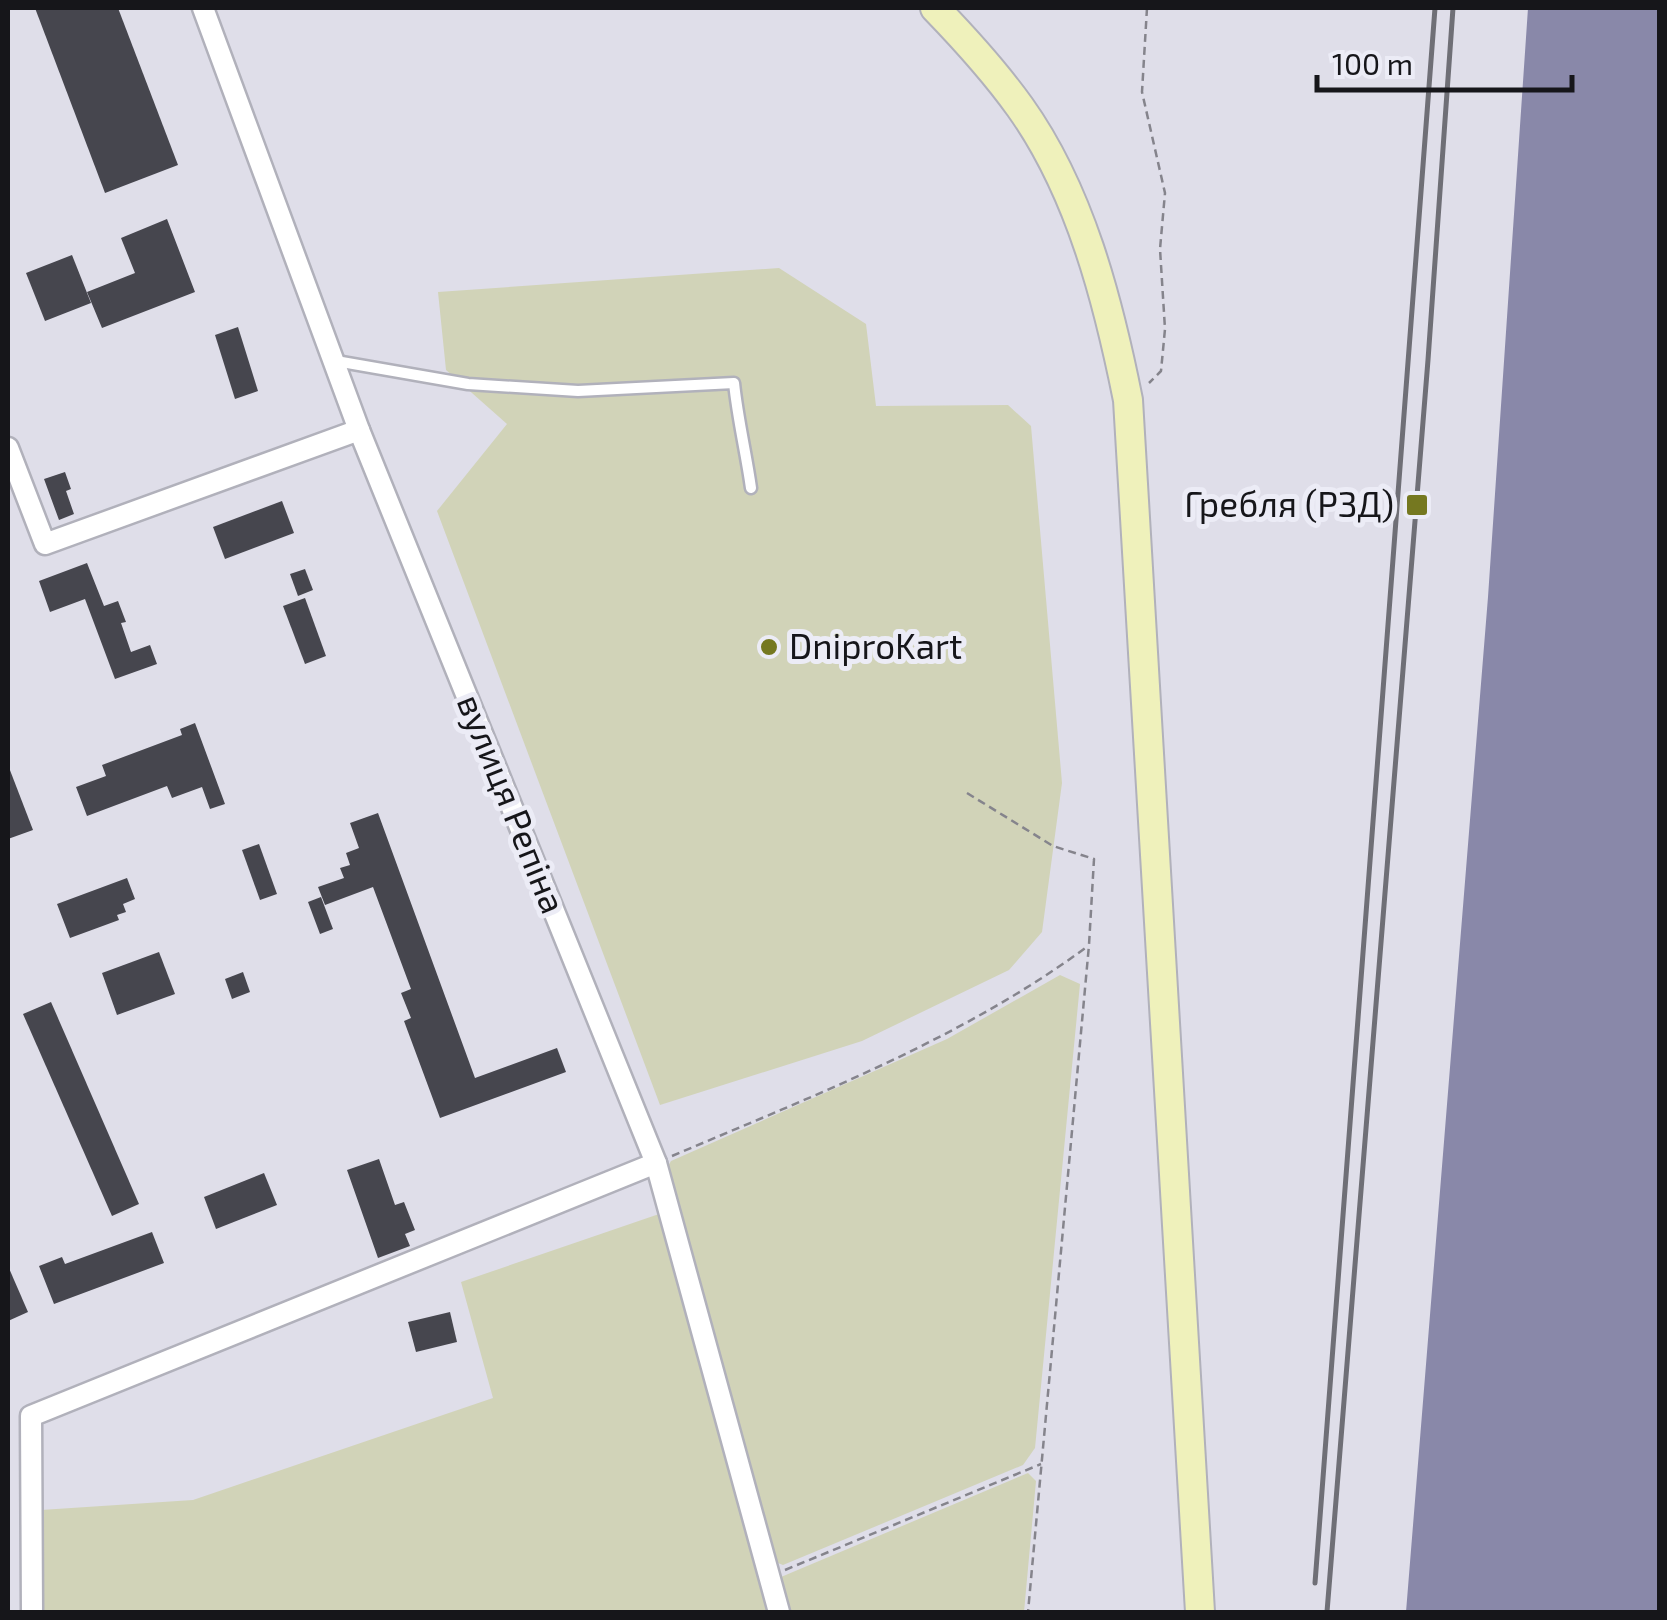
<svg xmlns="http://www.w3.org/2000/svg" width="1667" height="1620" font-family="'Exo 2',sans-serif">
	<style>
		.green { fill: #d1d3b8 }
		.water { fill: #8988a9 }
		.building { fill: #46464e }
		.lines { fill: none; stroke-linecap: round; stroke-linejoin: round }
		.service-casing { stroke: #b1b1bb; stroke-width: 15 }
		.minor-casing { stroke: #b1b1bb; stroke-width: 25 }
		.secondary-casing { stroke: #b1b1bb; stroke-width: 32 }
		.path { stroke: #85848c; stroke-width: 2.5; stroke-dasharray: 8 5; stroke-linecap: butt }
		.service { stroke: #fff; stroke-width: 10 }
		.minor { stroke: #fff; stroke-width: 20 }
		.secondary { stroke: #eff1bb; stroke-width: 28 }
		.rail { stroke: #6f6f76; stroke-width: 5 }
		.poi-dot { fill: #757820; stroke: #ececf6; stroke-width: 4 }
		.labels { text-anchor: middle; stroke-width: 10; stroke-linejoin: round; paint-order: stroke }
		.poi-label { font-size: 35px; fill: #16161a; stroke: #ececf6; text-anchor: end }
		.street-label { font-size: 35px; fill: #16161a; stroke: #ececf6 }
	</style>
	<rect width="100%" height="100%" fill="#dfdee9"/>
	<!-- green -->
	<g class="green">
		<polygon points="779,268 866,324 876,406 1008,405 1031,426 1062,783 1042,932 1009,970 862,1041 660,1105 437,511 507,424 446,370 438,292"/>
		<polygon points="1060,975 1080,984 1035,1448 1023,1465 783,1565 773,1561 667,1168 671,1161 947,1039"/>
		<polygon points="662,1213 770,1612 40,1612 41,1510 193,1500 493,1398 461,1282"/>
		<polygon points="1028,1473 1036,1481 1024,1612 787,1612 780,1585 781,1577"/>
	</g>
	<!-- water -->
	<polygon class="water" points="1528,8 1659,8 1659,1612 1406,1612 1488,597"/>
	<!-- building -->
	<g class="building">
		<polygon points="35,8 118,8 178,165 105,193"/>
		<polygon points="167,219 195,292 102,328 87,292 135,273 121,238"/>
		<polygon points="72,255 91,303 45,321 26,273"/>
		<polygon points="238,327 258,391 235,399 215,335"/>
		<polygon points="65,472 71,489 66,491 74,514 59,520 44,479"/>
		<polygon points="282,501 294,533 225,559 213,527"/>
		<polygon points="87,563 104,606 118,601 126,622 121,623 131,652 150,645 157,664 115,679 85,599 50,612 39,581"/>
		<polygon points="305,569 313,590 298,596 290,574"/>
		<polygon points="305,598 326,656 305,664 283,606"/>
		<polygon points="195,723 225,804 210,809 202,787 172,798 167,786 87,816 76,787 106,776 102,765 182,735 180,729"/>
		<polygon points="8,765 33,830 8,839"/>
		<polygon points="378,813 475,1078 557,1048 566,1072 440,1118 404,1021 411,1018 401,993 411,989 373,887 325,905 318,887 344,878 340,868 350,865 346,853 359,848 350,823"/>
		<polygon points="259,844 277,894 260,900 242,850"/>
		<polygon points="127,878 135,899 123,904 126,912 117,915 119,920 70,938 57,904"/>
		<polygon points="321,897 333,929 320,934 308,902"/>
		<polygon points="159,952 175,994 117,1015 102,973"/>
		<polygon points="243,972 250,992 232,999 225,979"/>
		<polygon points="51,1002 139,1204 112,1216 23,1014"/>
		<polygon points="379,1159 395,1205 404,1202 415,1230 405,1234 410,1246 378,1258 347,1170"/>
		<polygon points="264,1173 277,1205 216,1229 204,1197"/>
		<polygon points="152,1232 164,1263 54,1304 39,1266 62,1257 65,1264"/>
		<polygon points="8,1266 28,1312 8,1321"/>
		<polygon points="450,1312 457,1342 416,1352 408,1322"/>
	</g>
	<g class="lines">
		<!-- service casing -->
		<g class="service-casing">
			<path id="service" d="M336 361 468 384 578 391 734 383C738 421 746 452 751 488"/>
		</g>
		<!-- minor casing -->
		<g class="minor-casing">
			<g id="minor">
				<polyline points="203,8 359,430 656,1163 779,1612"/>
				<polyline points="8,448 45,544 359,430"/>
				<polyline points="32,1612 31,1416 656,1163"/>
			</g>
		</g>
		<!-- secondary casing -->
		<g class="secondary-casing">
			<path id="secondary" d="M935 8C965 39 995 72 1020 107 1080 191 1108 300 1128 400L1200 1612"/>
		</g>
		<!-- path -->
		<g class="path">
			<polyline points="1147,8 1142,92 1165,193 1160,249 1165,329 1161,371 1149,383"/>
			<polyline points="967,793 1053,846 1094,859 1089,945 1028,1612"/>
			<path d="M672 1156C815 1095 962 1039 1088 946"/>
			<polyline points="785,1570 1041,1464"/>
		</g>
		<!-- service -->
		<use href="#service" class="service"/>
		<!-- minor -->
		<use href="#minor" class="minor"/>
		<!-- secondary -->
		<use href="#secondary" class="secondary"/>
		<!-- rail -->
		<g class="rail">
			<polyline points="1315,1583 1435,8"/>
			<polyline points="1327,1612 1428,360 1453,8"/>
		</g>
	</g>
	<!-- markers -->
	<g class="poi-dot">
		<rect x="1405" y="493" width="24" height="24" rx="5"/>
		<circle cx="769" cy="647" r="10"/>
	</g>
	<g class="labels">
		<!-- poi labels -->
		<g class="poi-label">
			<text x="1394" y="517">Гребля (РЗД)</text>
			<text x="789" y="659" text-anchor="start">DniproKart</text>
		</g>
		<!-- street labels -->
		<g class="street-label">
			<text transform="translate(511 804) rotate(68)" y="12">вулиця Репіна</text>
		</g>
	</g>
	<!-- border -->
	<rect width="1667" height="1620" fill="none" stroke="#16161a" stroke-width="20"/>
	<!-- scale -->
	<path d="M1317 75v15h255v-15" fill="none" stroke="#16161a" stroke-width="5"/>
	<text x="1332" y="75" font-size="30" fill="#16161a" stroke="#ececf6" stroke-width="8" paint-order="stroke">100 m</text>
</svg>
